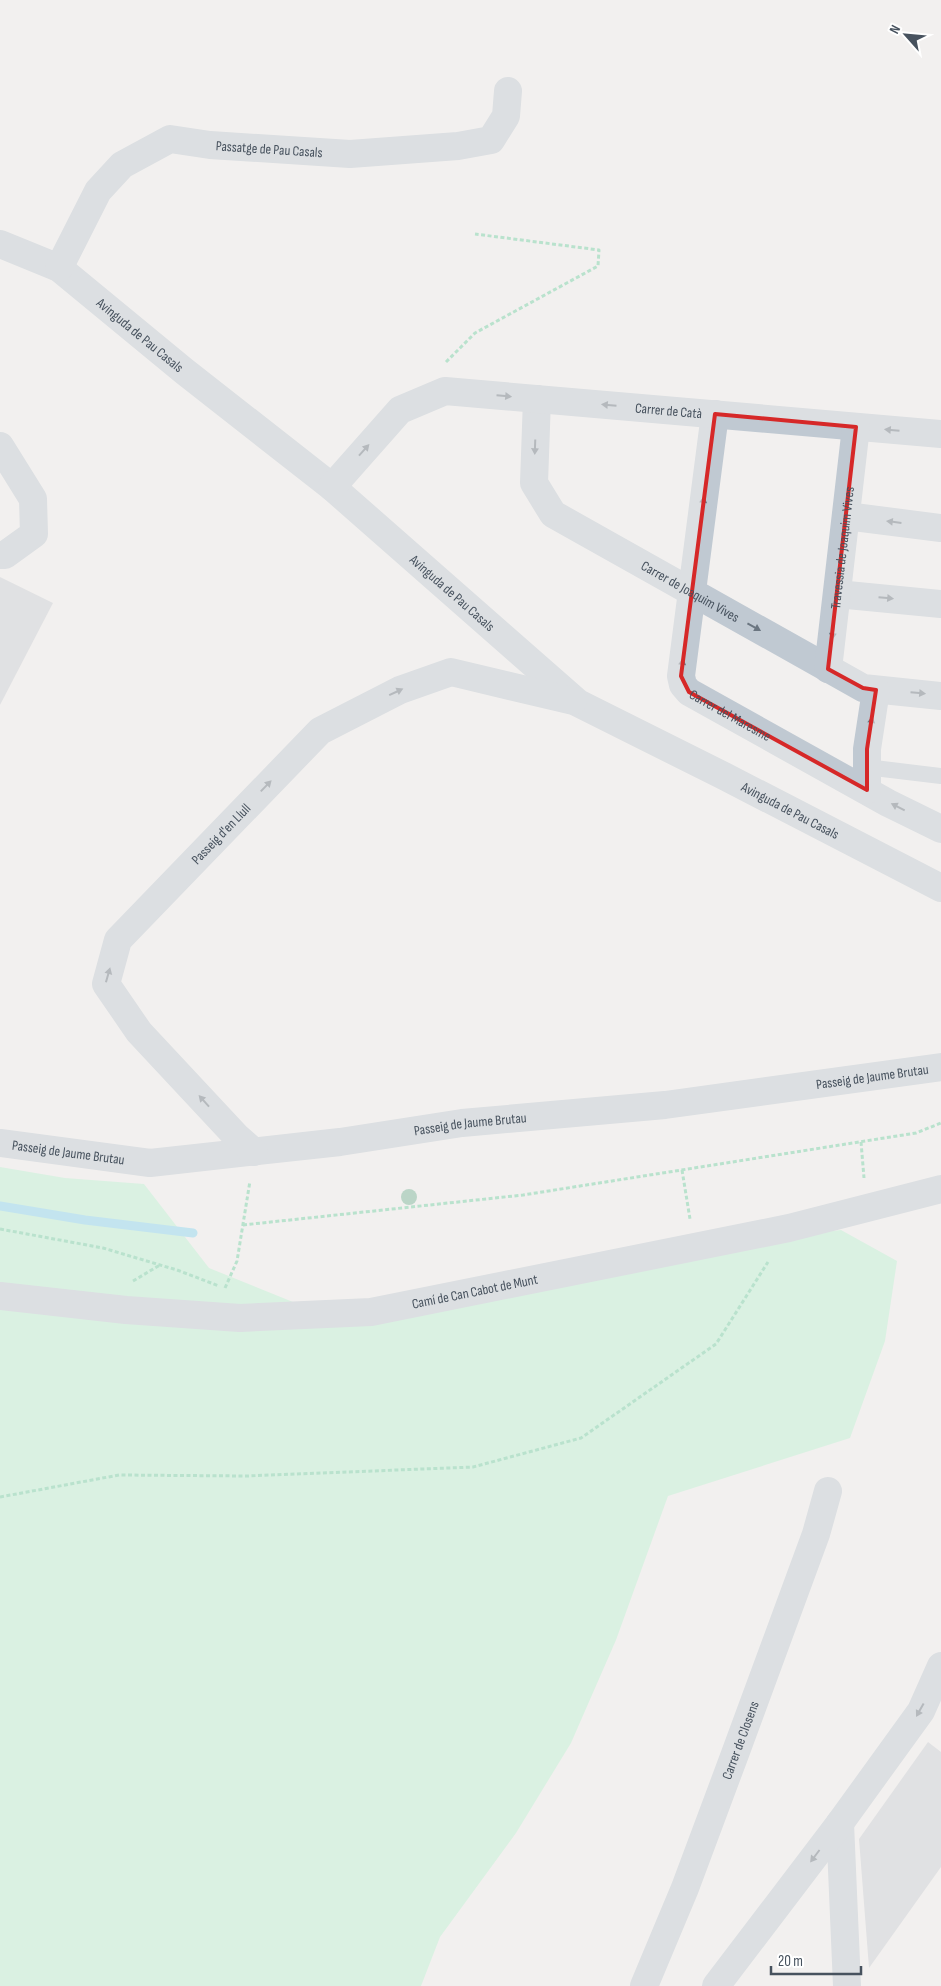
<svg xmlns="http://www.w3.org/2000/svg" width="941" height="1986" font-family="'Sofia Sans Condensed',sans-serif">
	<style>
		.green { fill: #bdf1d3 }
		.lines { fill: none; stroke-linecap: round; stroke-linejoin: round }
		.stream { stroke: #89d6ef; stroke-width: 9 }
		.building { fill: #cbced5 }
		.path { stroke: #74d0a5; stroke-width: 3; stroke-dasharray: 4 2.5; stroke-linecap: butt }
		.lane { stroke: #c0c9d2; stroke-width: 16 }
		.street { stroke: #c0c9d2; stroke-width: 28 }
		.tree { fill: #78b497 }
		.oneway { fill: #6b7681 }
		.marked { fill: none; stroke: #d62828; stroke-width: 4; stroke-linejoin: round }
		.labels { text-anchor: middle; stroke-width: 4; stroke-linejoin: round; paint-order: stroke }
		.street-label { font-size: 14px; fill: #47525e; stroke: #fff }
	</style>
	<rect width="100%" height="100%" fill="#f2f0ef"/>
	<!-- green -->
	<polygon class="green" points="0,1167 65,1178 144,1184 209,1268 293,1302 382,1314 734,1242 841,1230 897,1261 885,1341 850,1438 668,1496 616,1640 571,1743 516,1833 440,1937 421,1986 0,1986"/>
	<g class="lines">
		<!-- stream -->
		<polyline class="stream" points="0,1206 85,1220 193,1233"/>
	</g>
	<!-- building -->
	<g class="building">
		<polygon points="0,577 53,603 0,705"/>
		<polygon points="928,1742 941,1752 941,1867 869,1968 859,1839"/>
	</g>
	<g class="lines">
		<!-- path -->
		<g class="path">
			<polyline points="446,362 475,333 598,266 599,250 475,234"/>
			<polyline points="861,1142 864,1178"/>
			<polyline points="682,1170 690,1219"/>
			<polyline points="243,1225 523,1195 916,1133 941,1123"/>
			<polyline points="0,1229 103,1248 177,1270 219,1286"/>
			<polyline points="133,1281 160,1265"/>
			<polyline points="225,1288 237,1261 250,1181"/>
			<polyline points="0,1497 119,1475 246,1476 473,1467 581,1438 716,1344 768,1262"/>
		</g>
		<!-- lane -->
		<polyline class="lane" points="866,767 941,776"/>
		<!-- street -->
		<g class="street">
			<path id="s1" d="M0 244 59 268 184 371 332 487 578 703 724 776 941 888"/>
			<path id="s2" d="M59 268 98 191 122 165 170 139 210 145 350 154 458 146 491 140 506 116 508 91"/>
			<path id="s3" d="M537 399 534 483 553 514 863 688 941 696"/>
			<path id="s4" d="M715 414 681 676 683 685 689 692 888 803 941 829"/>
			<polyline points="0,446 33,499 34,534 5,555 0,555"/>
			<path id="s5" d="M332 487 400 410 445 391 941 434"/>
			<polyline points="846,516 941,528"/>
			<polyline points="837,594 941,604"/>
			<path id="s6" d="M828 669 856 427"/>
			<polyline points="867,790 867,749 876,690"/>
			<path id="s7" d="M0 1143 150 1163 340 1142 462 1123 665 1105 941 1067"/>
			<path id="s8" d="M254 1152 237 1137 139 1032 106 984 118 940 320 731 400 690 451 672 573 701"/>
			<path id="s9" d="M0 1296 126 1310 240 1318 371 1312 789 1228 941 1189"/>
			<polyline points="840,1823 847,1986"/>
			<path id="s10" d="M644 1986 685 1888 735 1754 816 1534 828 1491"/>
			<polyline points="716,1986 840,1823 921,1711 941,1666"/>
		</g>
	</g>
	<!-- trees -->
	<circle class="tree" cx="409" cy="1197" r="8"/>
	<!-- one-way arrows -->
	<defs><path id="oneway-solid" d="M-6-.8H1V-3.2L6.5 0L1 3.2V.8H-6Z" transform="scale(1.25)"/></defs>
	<g class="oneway">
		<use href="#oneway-solid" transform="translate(504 396) rotate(5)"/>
		<use href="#oneway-solid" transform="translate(609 405) rotate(-175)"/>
		<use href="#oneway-solid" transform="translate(892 430) rotate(-175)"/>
		<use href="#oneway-solid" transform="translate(535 447) rotate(92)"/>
		<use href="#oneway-solid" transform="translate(364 450) rotate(-48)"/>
		<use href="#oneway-solid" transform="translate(703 504) rotate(-83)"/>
		<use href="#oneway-solid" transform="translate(894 522) rotate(-173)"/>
		<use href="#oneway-solid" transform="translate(886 598) rotate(5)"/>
		<use href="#oneway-solid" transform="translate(754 627) rotate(29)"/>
		<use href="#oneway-solid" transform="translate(833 632) rotate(97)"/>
		<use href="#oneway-solid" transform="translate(682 666) rotate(-83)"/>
		<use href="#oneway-solid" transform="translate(396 692) rotate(-25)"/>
		<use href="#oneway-solid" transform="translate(918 693) rotate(5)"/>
		<use href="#oneway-solid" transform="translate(871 724) rotate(-81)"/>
		<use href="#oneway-solid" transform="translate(266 786) rotate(-46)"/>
		<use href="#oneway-solid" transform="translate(898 807) rotate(-153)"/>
		<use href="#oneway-solid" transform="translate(108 975) rotate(-74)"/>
		<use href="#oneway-solid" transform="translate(204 1101) rotate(-132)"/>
		<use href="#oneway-solid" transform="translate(920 1710) rotate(119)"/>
		<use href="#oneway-solid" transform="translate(815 1856) rotate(127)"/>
	</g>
	<!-- marked area -->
	<path d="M0 0H941V1986H0ZM715 414 856 427 828 669 863 688 876 690 867 749V790L689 692 681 676Z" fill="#f2f0ef" fill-opacity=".55" fill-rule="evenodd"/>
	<path class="marked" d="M715 414 856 427 828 669 863 688 876 690 867 749V790L689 692 681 676Z"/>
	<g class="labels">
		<!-- street labels -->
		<g class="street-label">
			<text dy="5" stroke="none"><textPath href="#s2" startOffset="276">Passatge de Pau Casals</textPath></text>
			<text dy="5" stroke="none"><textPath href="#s1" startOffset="169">Avinguda de Pau Casals</textPath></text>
			<text dy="5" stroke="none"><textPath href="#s5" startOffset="376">Carrer de Catà</textPath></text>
			<text dy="5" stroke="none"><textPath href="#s6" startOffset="122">Travessia de Joaquim Vives</textPath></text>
			<text dy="5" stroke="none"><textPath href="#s3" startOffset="278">Carrer de Joaquim Vives</textPath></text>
			<text dy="5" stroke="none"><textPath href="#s1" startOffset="574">Avinguda de Pau Casals</textPath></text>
			<text dy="5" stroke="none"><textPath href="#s4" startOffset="330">Carrer del Maresme</textPath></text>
			<text dy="5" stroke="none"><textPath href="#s1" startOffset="979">Avinguda de Pau Casals</textPath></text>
			<text dy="5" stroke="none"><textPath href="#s8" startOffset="418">Passeig d'en Llull</textPath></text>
			<text dy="5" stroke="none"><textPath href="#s7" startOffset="879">Passeig de Jaume Brutau</textPath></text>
			<text dy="5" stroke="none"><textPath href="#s7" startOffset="474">Passeig de Jaume Brutau</textPath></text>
			<text dy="5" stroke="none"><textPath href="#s7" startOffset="69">Passeig de Jaume Brutau</textPath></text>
			<text dy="5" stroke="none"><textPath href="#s9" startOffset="478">Camí de Can Cabot de Munt</textPath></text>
			<text dy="5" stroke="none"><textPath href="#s10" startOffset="264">Carrer de Closens</textPath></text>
		</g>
	</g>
	<!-- north arrow -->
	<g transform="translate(906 35) rotate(297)" stroke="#ffffff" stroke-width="4" paint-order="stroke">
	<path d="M0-4L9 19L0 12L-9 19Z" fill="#47525e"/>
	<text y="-8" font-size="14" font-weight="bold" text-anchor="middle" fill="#47525e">N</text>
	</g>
	<!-- scale -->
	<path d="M771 1966v8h90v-8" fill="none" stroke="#47525e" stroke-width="2.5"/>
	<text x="778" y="1966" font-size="15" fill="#47525e" stroke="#ffffff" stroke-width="4" paint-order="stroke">20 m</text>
</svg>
